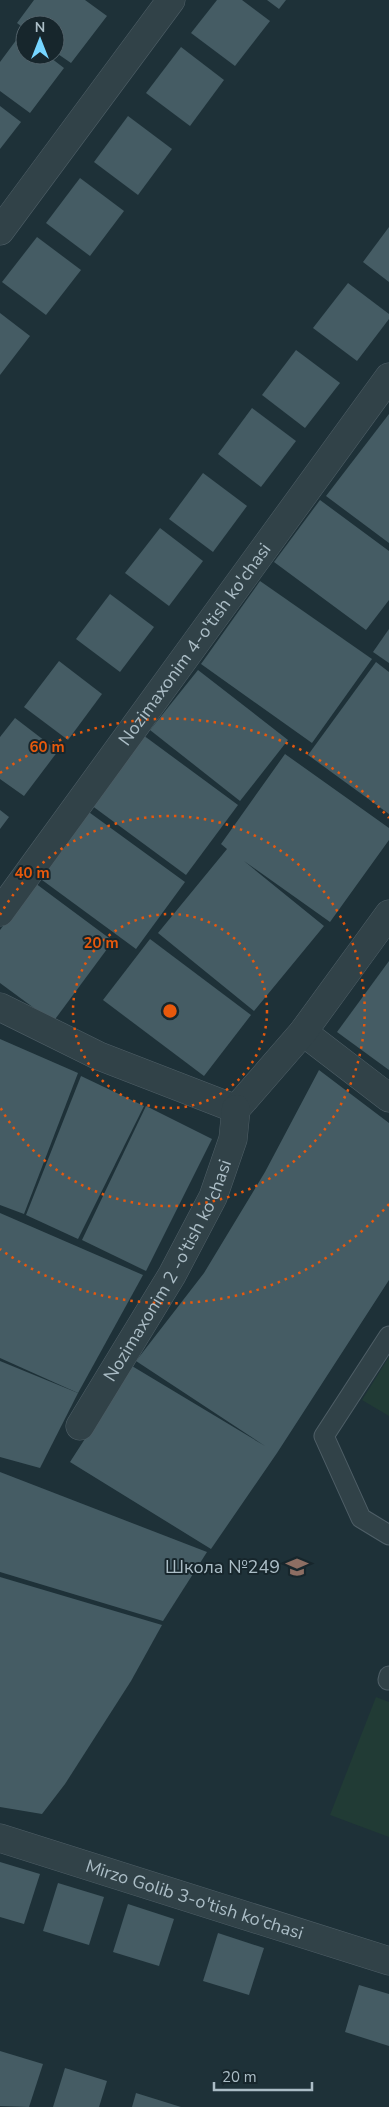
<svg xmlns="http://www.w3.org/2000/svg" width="389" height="2107" font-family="'Nunito Sans',sans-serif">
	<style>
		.green { fill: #213b35 }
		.building { fill: #455c64 }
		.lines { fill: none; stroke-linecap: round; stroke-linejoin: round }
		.lane-casing { stroke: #4f5f67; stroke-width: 21 }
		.street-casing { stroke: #4f5f67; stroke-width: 29 }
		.lane { stroke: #314248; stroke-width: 19 }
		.street { stroke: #314248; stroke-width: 28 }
		.ring { fill: none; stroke: #e8590c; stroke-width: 2.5; stroke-dasharray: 2.5 5 }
		.labels { text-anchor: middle; stroke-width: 4; stroke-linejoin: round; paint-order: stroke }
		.street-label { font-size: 18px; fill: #abbdc6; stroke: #17262c }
		.poi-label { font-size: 18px; fill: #abbdc6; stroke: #17262c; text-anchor: end }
		.centre { fill: #e8590c; stroke: #17262c; stroke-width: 2.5 }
		.ring-label { font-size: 15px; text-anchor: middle; font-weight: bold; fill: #e8590c; stroke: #17262c; stroke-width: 4; stroke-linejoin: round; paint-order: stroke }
	</style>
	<rect width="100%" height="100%" fill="#1e3138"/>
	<!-- green -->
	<g class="green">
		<polygon points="389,1357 389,1416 362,1400"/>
		<polygon points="376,1697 389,1702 389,1837 330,1815"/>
	</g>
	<!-- building -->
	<g class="building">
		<polygon points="34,0 85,0 107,16 71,63 55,52 55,25 25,25 25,29 17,23"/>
		<polygon points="217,0 242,0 270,21 235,66 191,33"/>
		<polygon points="267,0 286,0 279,9"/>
		<polygon points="20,35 25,38 25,55 47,55 64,68 30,113 0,91 0,62"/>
		<polygon points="181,47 224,80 190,126 146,93"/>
		<polygon points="0,106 21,122 0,149"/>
		<polygon points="128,116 172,149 138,195 94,162"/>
		<polygon points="80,178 124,211 90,256 46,223"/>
		<polygon points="389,227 389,282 363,262"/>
		<polygon points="37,237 81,270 46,315 2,282"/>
		<polygon points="348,283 389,314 389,319 357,361 313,328"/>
		<polygon points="0,313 30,336 0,375"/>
		<polygon points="296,350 340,383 305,428 262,395"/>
		<polygon points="252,408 296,441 261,487 218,454"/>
		<polygon points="389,414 389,543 326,496"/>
		<polygon points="203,473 247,506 213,552 169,519"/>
		<polygon points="320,500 389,551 389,600 366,630 274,562"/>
		<polygon points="160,528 203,561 169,606 125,573"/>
		<polygon points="260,581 372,659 312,743 201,664"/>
		<polygon points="110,594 154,627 120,672 76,639"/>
		<polygon points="389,629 389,663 373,652"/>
		<polygon points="59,661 102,694 68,740 24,707"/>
		<polygon points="376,662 389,672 389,814 308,755"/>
		<polygon points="198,670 288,740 240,801 150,730"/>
		<polygon points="15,718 58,751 24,796 0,779 0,737"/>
		<polygon points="143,735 238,805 186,875 91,805"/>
		<polygon points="285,754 389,828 389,840 330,922 244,861 324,926 254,1011 158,933 227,849 221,844"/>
		<polygon points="0,810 9,817 0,829"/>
		<polygon points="86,810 185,882 136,949 38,877"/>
		<polygon points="35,883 113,941 53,1022 0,983 0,930"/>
		<polygon points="150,939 251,1015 204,1076 103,1000"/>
		<polygon points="389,961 389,1070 337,1032"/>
		<polygon points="0,1039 78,1073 24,1214 0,1205"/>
		<polygon points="319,1070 389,1123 389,1280 277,1453 211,1549 70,1462 132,1366 265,1446 136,1361 204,1273 265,1172"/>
		<polygon points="81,1076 144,1106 78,1239 26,1215"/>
		<polygon points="146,1106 212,1139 146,1271 82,1240"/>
		<polygon points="0,1213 143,1275 78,1393 0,1358"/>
		<polygon points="0,1361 78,1393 40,1468 0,1457"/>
		<polygon points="0,1472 207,1552 163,1621 0,1572"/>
		<polygon points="0,1577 162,1625 131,1681 65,1784 42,1814 0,1807"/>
		<polygon points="0,1862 40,1874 24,1924 0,1917"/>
		<polygon points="58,1883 104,1897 89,1945 43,1931"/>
		<polygon points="128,1904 174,1919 159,1966 113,1952"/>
		<polygon points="218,1933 264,1948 249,1995 203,1981"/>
		<polygon points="359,1985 389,1994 389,2046 345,2032"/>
		<polygon points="0,2051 43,2064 29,2107 0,2106"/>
		<polygon points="65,2068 107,2081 99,2107 53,2107"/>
		<polygon points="136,2093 181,2107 132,2107"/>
	</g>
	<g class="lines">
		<!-- lane casing -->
		<g class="lane-casing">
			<g id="lane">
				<polyline points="389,1336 324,1436 361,1518 389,1535"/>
				<polyline points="388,1680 389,1676"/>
			</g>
		</g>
		<!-- street casing -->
		<g class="street-casing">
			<g id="street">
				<polyline points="0,231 171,0"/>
				<path id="s1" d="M0 912 389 377"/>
				<polyline points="0,1007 99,1056 236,1109"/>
				<polyline points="303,1032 389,1098"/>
				<polyline points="236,1109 303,1032 389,914"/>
				<path id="s2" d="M80 1426 172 1275 213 1197 233 1139 236 1109"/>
				<path id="s3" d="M0 1838 389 1961"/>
			</g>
		</g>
		<!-- lane -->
		<use href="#lane" class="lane"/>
		<!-- street -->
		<use href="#street" class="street"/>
	</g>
	<!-- distance rings -->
	<g class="ring">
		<circle cx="170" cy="1011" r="97"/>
		<path d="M0 915A195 195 0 1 1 0 1107"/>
		<path d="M389 1204A292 292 0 0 1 0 1249M0 773A292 292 0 0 1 389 818"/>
	</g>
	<!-- icons -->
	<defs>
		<g id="school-bare" transform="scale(1.725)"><path d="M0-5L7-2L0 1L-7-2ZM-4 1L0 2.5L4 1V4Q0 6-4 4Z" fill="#8d6e63" stroke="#17262c" stroke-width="2.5" paint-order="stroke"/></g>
	</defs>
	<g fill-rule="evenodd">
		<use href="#school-bare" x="297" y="1567"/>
	</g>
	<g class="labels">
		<!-- street labels -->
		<g class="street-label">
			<text dy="6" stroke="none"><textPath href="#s1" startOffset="331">Nozimaxonim 4-o'tish ko'chasi</textPath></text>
			<text dy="6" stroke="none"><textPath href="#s2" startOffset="179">Nozimaxonim 2 -o'tish ko'chasi</textPath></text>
			<text dy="6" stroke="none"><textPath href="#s3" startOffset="204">Mirzo Golib 3-o'tish ko'chasi</textPath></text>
		</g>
		<!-- poi labels -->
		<g class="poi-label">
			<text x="280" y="1573">Школа №249</text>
		</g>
	</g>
	<circle cx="170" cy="1011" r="8" class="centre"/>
	<g class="ring-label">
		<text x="47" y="752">60 m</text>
		<text x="32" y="878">40 m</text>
		<text x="101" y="948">20 m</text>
	</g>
	<!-- north arrow -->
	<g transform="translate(40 40)"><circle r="24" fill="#17262c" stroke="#52626a"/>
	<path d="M0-4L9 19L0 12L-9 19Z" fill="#76d5ff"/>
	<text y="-8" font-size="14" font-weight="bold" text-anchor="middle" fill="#abbdc6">N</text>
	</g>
	<!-- scale -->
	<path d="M214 2082v8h98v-8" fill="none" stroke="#abbdc6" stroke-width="2.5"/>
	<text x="222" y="2082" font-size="15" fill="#abbdc6" stroke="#17262c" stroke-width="4" paint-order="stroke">20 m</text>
</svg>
